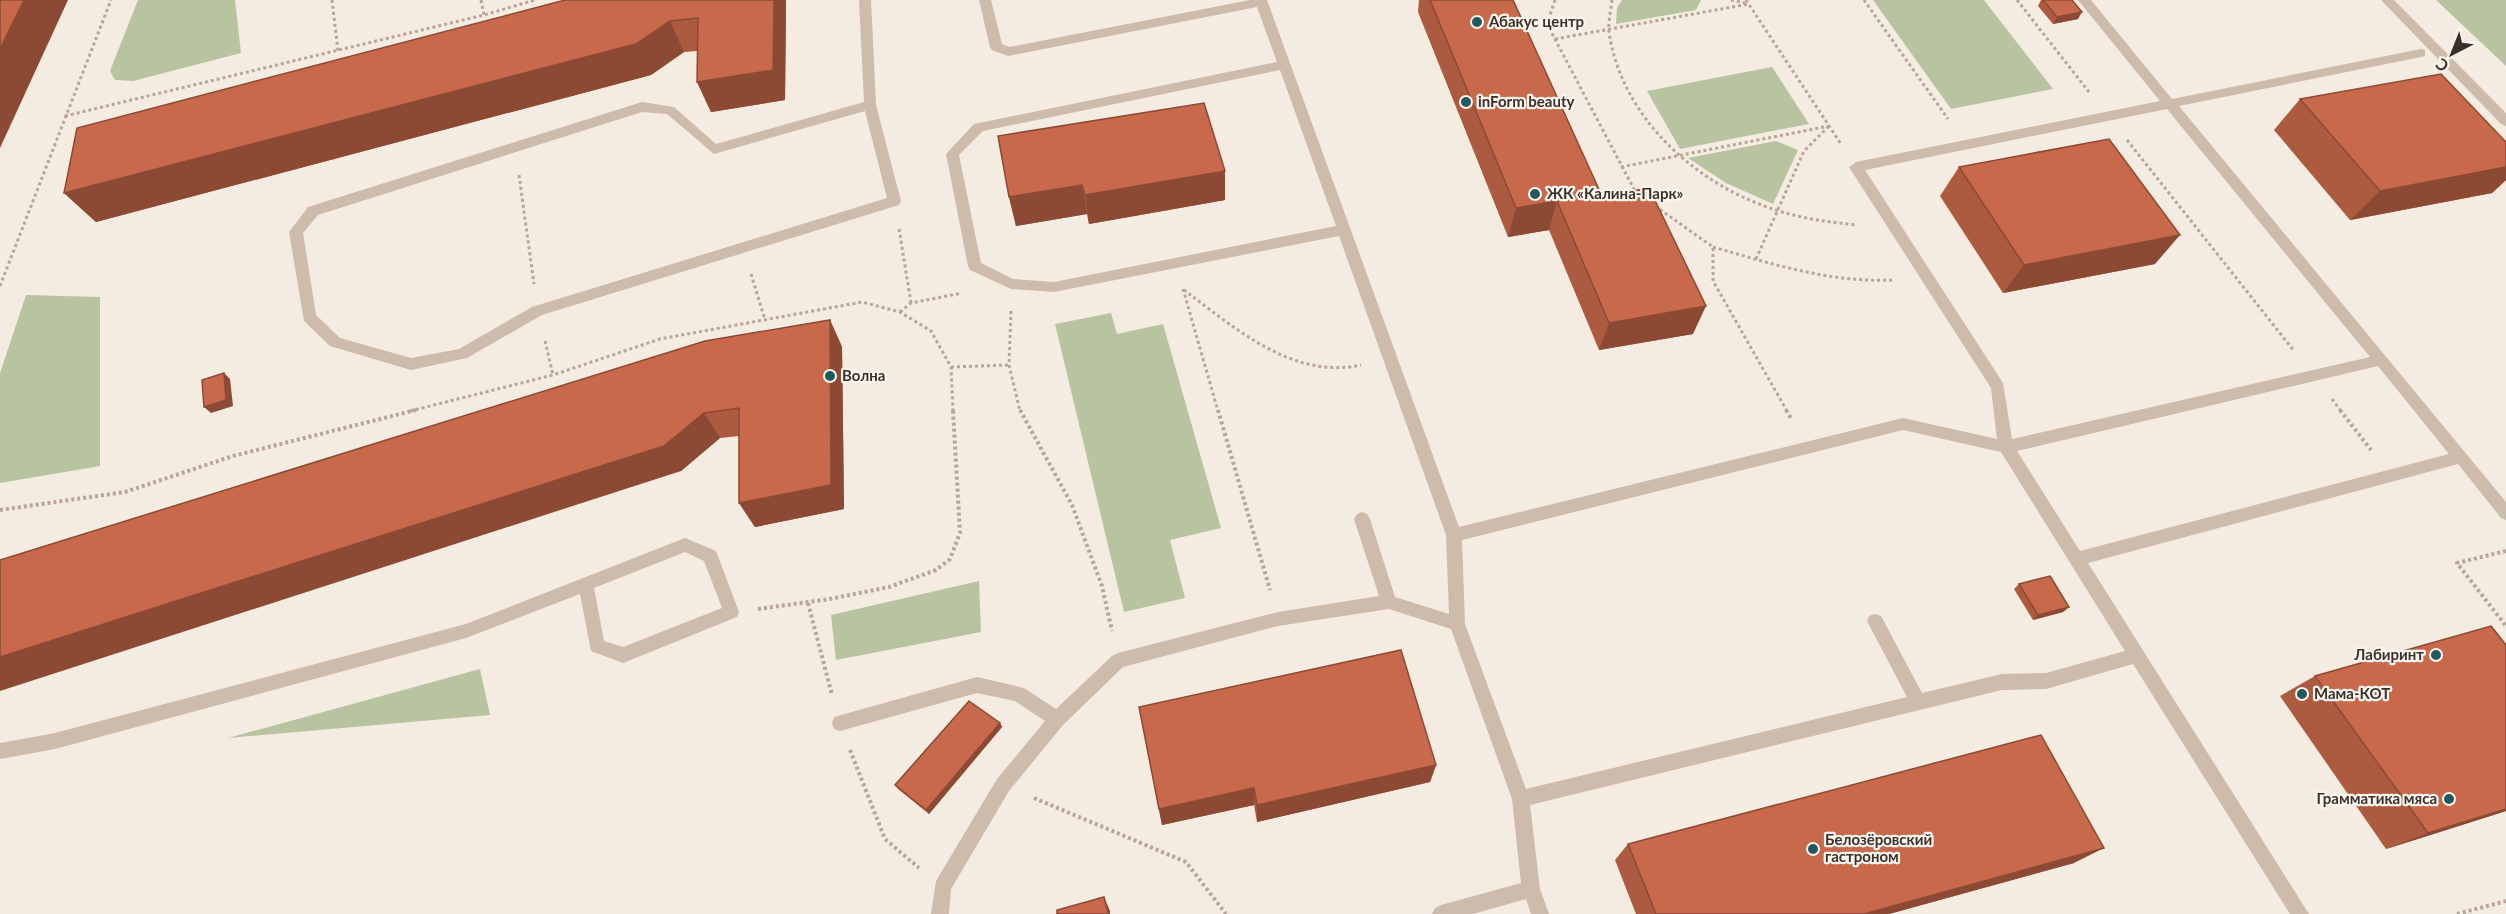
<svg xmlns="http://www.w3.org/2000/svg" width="2506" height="914" font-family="Lato,sans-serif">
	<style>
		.green { fill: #b8c4a0 }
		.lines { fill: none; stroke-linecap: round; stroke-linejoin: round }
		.path-far1 { stroke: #b9a596; stroke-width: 3; stroke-dasharray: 3 3; stroke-linecap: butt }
		.path { stroke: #b9a596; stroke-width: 4; stroke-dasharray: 3 3; stroke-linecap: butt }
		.service { fill: #cdbbac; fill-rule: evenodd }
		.wall { fill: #ac5a40 }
		.shaded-wall { fill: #8c4a34 }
		.building { fill: #c8694b; stroke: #8c4a34; stroke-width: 1.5 }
		.poi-dot { fill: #1f5a5e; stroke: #fbf5ee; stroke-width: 2 }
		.labels { text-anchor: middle; stroke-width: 4.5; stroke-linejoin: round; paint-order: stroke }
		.poi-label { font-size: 15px; font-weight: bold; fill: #3b302b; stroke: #fbf5ee; text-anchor: start }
	</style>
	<rect width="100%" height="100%" fill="#f4ebe1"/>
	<!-- green -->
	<g class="green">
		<polygon points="138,0 235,0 241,53 133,81 115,80 110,71"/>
		<polygon points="1622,0 1701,0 1696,10 1616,24 1617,8"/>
		<polygon points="1873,0 1984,0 2053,89 1951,109"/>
		<polygon points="2436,0 2506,0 2506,66"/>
		<polygon points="1772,67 1809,124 1680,149 1647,91"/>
		<polygon points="1776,141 1798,150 1773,204 1726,183 1688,158"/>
		<polygon points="26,295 100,297 100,466 0,483 0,373"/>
		<polygon points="1111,313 1117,334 1163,324 1221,528 1170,540 1185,598 1124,612 1055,324"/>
		<polygon points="979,581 981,632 836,660 831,615"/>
		<polygon points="480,669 490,715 228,738"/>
	</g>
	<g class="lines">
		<!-- path-far1 -->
		<g class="path-far1">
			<polyline points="332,0 338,51"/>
			<polyline points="481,0 484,15"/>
			<polyline points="1555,0 1547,24 1636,193"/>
			<path d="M1612 0C1611 10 1608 22 1609 32 1621 117 1696 185 1776 210 1803 219 1829 222 1857 225"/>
			<polyline points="1731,0 1745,3"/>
			<polyline points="1746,0 1841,144"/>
			<polyline points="1864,0 1948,119"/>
			<polyline points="2017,0 2089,92"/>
			<polyline points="1555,39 1749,4"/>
			<polyline points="65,116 484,15 535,0"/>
			<polyline points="2127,140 2294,351"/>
			<polyline points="1621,167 1829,126"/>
			<polyline points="519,175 534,284"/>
			<polyline points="1655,206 1713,247 1713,281 1787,411"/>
			<polyline points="899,229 911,303"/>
			<path d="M1713 247C1772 264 1831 283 1893 280"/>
			<polyline points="1756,259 1804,151 1828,127"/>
			<polyline points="751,274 765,320"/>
			<polyline points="0,286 111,0"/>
			<polyline points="1183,289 1218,411"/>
			<path d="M1184 290C1235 328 1293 380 1361 365"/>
			<polyline points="1011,311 1009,365 1020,411"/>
			<polyline points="900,312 911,303 962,293"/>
			<polyline points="545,341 553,375"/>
			<polyline points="951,367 1009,365"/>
			<polyline points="2332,399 2341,411"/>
			<polyline points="410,411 553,375 660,339 862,302 900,312 931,331 951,367 953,411"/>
		</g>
		<!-- path -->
		<g class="path">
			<polyline points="1020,410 1072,505 1102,586 1112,631"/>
			<polyline points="1218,410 1270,590"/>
			<polyline points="1786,410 1792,420"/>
			<polyline points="2340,410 2371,450"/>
			<polyline points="0,510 125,492 233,456 416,410"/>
			<polyline points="2506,551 2457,563 2506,626"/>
			<polyline points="808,603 832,695"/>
			<polyline points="758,609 830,599 889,587 936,570 950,559 960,533 953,410"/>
			<polyline points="850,750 885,839 919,868"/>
			<polyline points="1034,798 1186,862 1226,914"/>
			<polyline points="2457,914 2506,901"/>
		</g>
		<!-- service -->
		<g class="service">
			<path d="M859 0H871L876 105 901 201 899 205 542 315 467 358 411 370 330 346 304 321 289 232 308 207 642 102 674 107 716 144 864 102ZM865 111 887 198 532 307 459 349 411 358 340 338 316 315 303 233 318 215 642 112 667 114 714 154Z"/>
			<path d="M979 0H991L1002 44 1009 47 1250 0H1267L1459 527 1903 418 1997 439 1991 388 1849 167 1856 162 2160 101 2078 0H2091L2172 99 2421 49 2425 50V56L2421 57 2179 106 2506 502V520L2501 518 2458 464 2088 563 2309 914H2290L2133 664 2046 689 2002 690 1530 805 1540 889 1549 914H1531L1526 899 1473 914H1432L1435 908 1441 905 1521 883 1512 799 1451 629 1389 609 1278 626 1123 667 1063 725 1009 791 951 889 949 914H931L936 881 997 779 1045 721 1015 701 977 693 840 731 834 729 832 723 834 717 977 677 1024 688 1056 709 1112 656 1118 653 1278 612 1379 596 1354 519 1357 514 1362 512 1367 514 1370 519 1395 597 1449 614 1446 535 1339 236 1054 292 1011 289 970 270 968 266 946 154 974 124 1277 62 1257 7 1008 56 992 50 990 47ZM1280 70 1336 226 1054 282 1013 279 981 263 959 155 983 131ZM2167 109 2370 357 2012 439 2003 383 1865 170ZM2378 366 2449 454 2080 551 2017 451ZM1903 430 2001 452 2125 651 2046 673 2002 674 1922 693 1881 616 1875 614 1869 616 1867 621 1907 697 1526 789 1465 624 1462 540Z"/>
			<polygon points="2381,0 2394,0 2506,113 2506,126 2501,124"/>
			<path d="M685 538 716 551 739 612 737 617 623 663 591 651 580 594 466 638 55 749 0 759V743L55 733 466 624ZM685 552 704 561 722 608 623 647 604 641 594 588Z"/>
		</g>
	</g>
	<!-- wall -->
	<g class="wall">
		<polygon points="786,0 785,100 711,112 697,82 697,51 684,52 651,75 96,222 64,193 77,128"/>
		<polygon points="1419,0 1513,0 1602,196 1693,334 1599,350 1549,230 1508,237 1418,12"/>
		<polygon points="2041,0 2072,0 2078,19 2053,24 2038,6"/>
		<polygon points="2300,99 2506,142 2506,180 2492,193 2350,220 2274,130"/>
		<polygon points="1959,167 2155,264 2003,293 1940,196"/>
		<polygon points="1225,171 1225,200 1089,224 1087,214 1016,226 1009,197"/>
		<polygon points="830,320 842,347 844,509 755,527 739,503 739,436 720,438 681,471 0,560"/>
		<polygon points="2019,584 2069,607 2063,612 2033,620 2014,589"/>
		<polygon points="2506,645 2506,811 2386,849 2280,696 2315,676"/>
		<polygon points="1139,707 1436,765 1430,782 1257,822 1254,805 1162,825"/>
		<polygon points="1000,723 1002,727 929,814 898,789 895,785"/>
		<polygon points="1628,844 2074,863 1889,914 1636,914 1615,860"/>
	</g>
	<!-- shaded-wall -->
	<g class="shaded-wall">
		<polygon points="24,0 68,0 0,148 0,49"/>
		<polygon points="774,0 786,0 785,100 711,112 697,82"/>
		<polygon points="2082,12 2078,19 2053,24 2057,17"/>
		<polygon points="670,21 684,52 651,75 96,222 64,193"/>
		<polygon points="2506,167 2506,180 2492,193 2350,220 2380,191"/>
		<polygon points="1225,171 1225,200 1089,224 1085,195"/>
		<polygon points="1082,185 1087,214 1016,226 1009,197"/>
		<polygon points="1557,201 1549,230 1508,237 1516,208"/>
		<polygon points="2180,235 2155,264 2003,293 2024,265"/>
		<polygon points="1706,306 1693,334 1599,350 1609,323"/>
		<polygon points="830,320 842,347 844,509 755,527 739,503"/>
		<polygon points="224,373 230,379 233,406 211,413 204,407"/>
		<polygon points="704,413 720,438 681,471 0,691 0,657"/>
		<polygon points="2069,607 2063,612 2033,620 2038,615"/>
		<polygon points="1000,723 1002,727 929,814 926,810"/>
		<polygon points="1436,765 1430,782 1257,822 1257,805"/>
		<polygon points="1254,788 1254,805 1162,825 1159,809"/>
		<polygon points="2506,809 2506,811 2386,849 2428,833"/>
		<polygon points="2104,848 2074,863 1889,914 1864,914"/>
		<polygon points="1104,897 1110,911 1110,914 1108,914"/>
	</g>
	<!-- building -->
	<g class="building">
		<polygon points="0,0 24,0 0,49"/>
		<polygon points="565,0 774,0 773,70 697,82 698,18 670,21 636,44 64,193 77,128"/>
		<polygon points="1430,0 1513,0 1602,196 1649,188 1706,306 1609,323 1557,201 1516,208"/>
		<polygon points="2043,0 2072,0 2082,12 2057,17"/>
		<polygon points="2441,74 2506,142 2506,167 2380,191 2300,99"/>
		<polygon points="1204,103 1225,171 1085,195 1082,185 1009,197 998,136"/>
		<polygon points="2109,139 2180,235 2024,265 1959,167"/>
		<polygon points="830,320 831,485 739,503 739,408 704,413 664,446 0,657 0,560 705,341"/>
		<polygon points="224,373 226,400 204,407 202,380"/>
		<polygon points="2050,576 2069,607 2038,615 2019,584"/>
		<polygon points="2491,626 2506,645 2506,809 2428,833 2315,676"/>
		<polygon points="1401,650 1436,765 1257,805 1254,788 1159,809 1139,707"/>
		<polygon points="969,701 1000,723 926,810 895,785"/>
		<polygon points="2041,735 2104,848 1864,914 1656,914 1628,844"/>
		<polygon points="1104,897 1108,914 1057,914 1057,910"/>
	</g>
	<!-- markers -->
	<g class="poi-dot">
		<circle cx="1477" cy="22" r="6"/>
		<circle cx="1466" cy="102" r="6"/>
		<circle cx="1535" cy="194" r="6"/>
		<circle cx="830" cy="376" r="6"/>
		<circle cx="2436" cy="655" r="6"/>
		<circle cx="2302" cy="694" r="6"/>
		<circle cx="2449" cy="799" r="6"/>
		<circle cx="1813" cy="849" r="6"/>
	</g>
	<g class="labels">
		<!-- poi labels -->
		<g class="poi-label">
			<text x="1489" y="27">Абакус центр</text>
			<text x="1478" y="107">inForm beauty</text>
			<text x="1547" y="199">ЖК «Калина-Парк»</text>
			<text x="842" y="381">Волна</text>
			<text x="2424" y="660" text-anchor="end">Лабиринт</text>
			<text x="2314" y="699">Мама-КОТ</text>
			<text x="2437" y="804" text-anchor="end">Грамматика мяса</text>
			<text x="1825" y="845">Белозёровский<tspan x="1825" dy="17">гастроном</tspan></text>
		</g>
	</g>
	<!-- north arrow -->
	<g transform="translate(2452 54) rotate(222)" stroke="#fbf5ee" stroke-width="4.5" paint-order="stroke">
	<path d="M0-4.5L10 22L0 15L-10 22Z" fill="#3b302b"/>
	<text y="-9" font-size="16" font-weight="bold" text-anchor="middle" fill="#3b302b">С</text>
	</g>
</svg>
